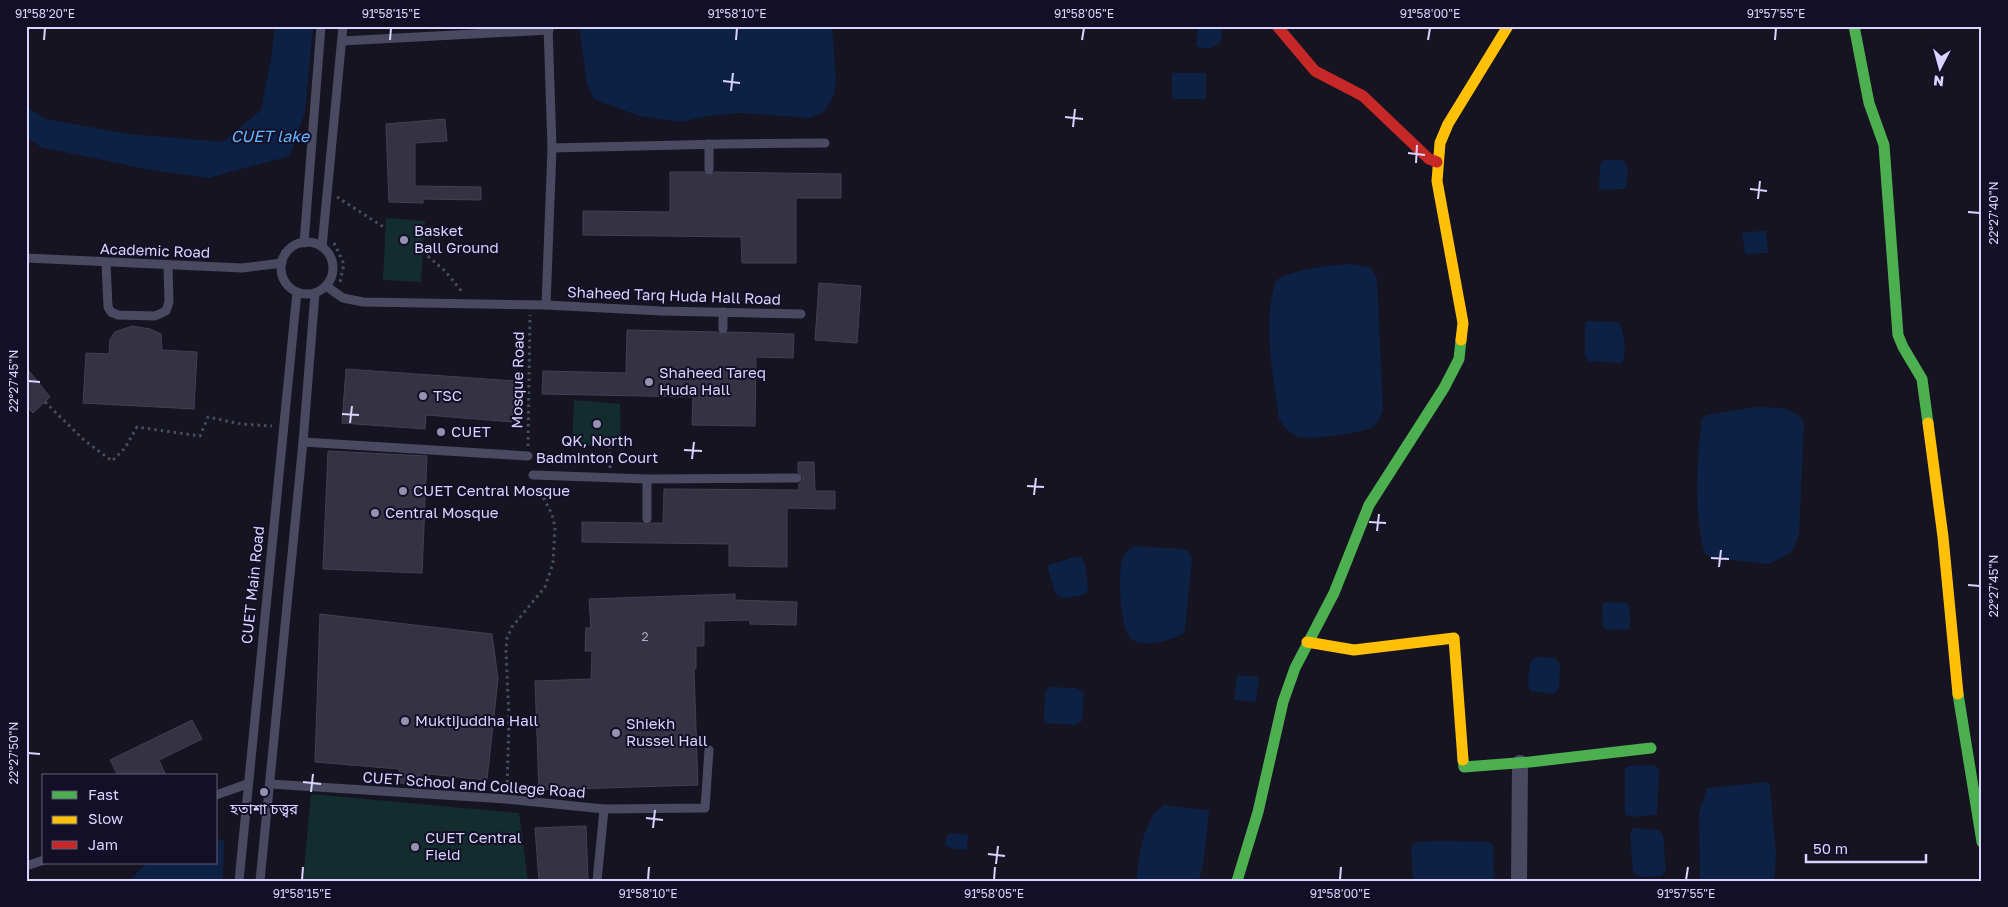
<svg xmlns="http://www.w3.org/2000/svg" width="2008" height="907" font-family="'Golos Text','Noto Sans Bengali',sans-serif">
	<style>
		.green { fill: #132c2d }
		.water { fill: #0d2144 }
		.building { fill: #343243; stroke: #433f54 }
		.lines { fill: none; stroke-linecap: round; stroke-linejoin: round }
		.path { stroke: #44505f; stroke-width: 3; stroke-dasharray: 2.5 4; stroke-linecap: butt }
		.lane { stroke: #4a4962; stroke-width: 9 }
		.street { stroke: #4a4962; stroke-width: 16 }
		.fast { stroke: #4caf50; stroke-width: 11 }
		.slow { stroke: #ffc107; stroke-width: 11 }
		.jam { stroke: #c62828; stroke-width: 11 }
		.ticks { fill: none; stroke: #d9d4ff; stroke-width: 2 }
		.poi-dot { fill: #9591b1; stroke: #130f26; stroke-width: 2 }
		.labels { text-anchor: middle; stroke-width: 4; stroke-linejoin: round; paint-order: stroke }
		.number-label { font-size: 12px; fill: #b0acd0 }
		.poi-label { font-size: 15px; fill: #d9d4ff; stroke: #130f26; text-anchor: start }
		.street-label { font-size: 15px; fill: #d9d4ff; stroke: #130f26 }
		.water-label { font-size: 16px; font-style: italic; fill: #62b6ff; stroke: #130f26 }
		.neatline { fill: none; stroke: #d9d4ff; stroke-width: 2 }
		.ticks-label { font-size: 12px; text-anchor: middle; fill: #d9d4ff }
	</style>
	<rect width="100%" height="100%" fill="#161421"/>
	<!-- green -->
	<g class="green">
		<polygon points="386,218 425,221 421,282 383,280"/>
		<polygon points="574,400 620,404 621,446 572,445"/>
		<polygon points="311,794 519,813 528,881 303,881"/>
	</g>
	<!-- water -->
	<g class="water">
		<polygon points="275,26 313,26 305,112 290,156 208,178 145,169 41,147 26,137 27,107 45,119 129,134 223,142 261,110 272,53"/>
		<polygon points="579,26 832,26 836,80 834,95 824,112 810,118 740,113 708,116 681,122 639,116 594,99 587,84"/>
		<path d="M1202 28 1221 29C1226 46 1209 52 1196 46L1198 30Z"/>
		<rect x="1172" y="73" width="34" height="26"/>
		<path d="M1604 160H1624C1629 169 1629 180 1624 189L1604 190 1599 188 1600 165Z"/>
		<polygon points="1766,231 1768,253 1745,254 1742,232"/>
		<path d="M1350 264 1371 268 1377 278 1383 410C1381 417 1379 422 1373 427 1364 433 1309 440 1299 437 1290 434 1284 427 1279 419 1273 373 1262 325 1276 280 1299 268 1325 266 1350 264Z"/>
		<path d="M1587 321 1619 322C1624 332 1627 353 1622 363L1588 361 1585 356V325Z"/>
		<path d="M1755 407C1773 408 1795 405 1804 423L1799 535 1794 548 1789 554 1769 564 1711 558 1705 554C1693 515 1697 459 1702 418L1706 415Z"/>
		<path d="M1134 546 1182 549 1189 552 1192 559 1185 629 1183 634C1170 640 1144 649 1131 639 1120 630 1118 573 1122 560 1124 553 1128 550 1134 546Z"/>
		<polygon points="1075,557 1081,557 1085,563 1088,589 1087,592 1080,596 1061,598 1055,593 1048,568 1048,565"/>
		<polygon points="1605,602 1628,603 1630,612 1630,629 1608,630 1603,628 1602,605"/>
		<path d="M1538 657 1555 658 1560 664 1559 688 1554 694 1530 691C1526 683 1529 665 1533 658Z"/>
		<polygon points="1237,675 1259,677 1256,702 1234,700"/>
		<polygon points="1050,687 1076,688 1084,692 1082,721 1075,725 1044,723 1045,692"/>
		<polygon points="1654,765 1659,769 1657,815 1631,817 1625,814 1625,769 1628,766"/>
		<polygon points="1764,782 1769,783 1770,787 1776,854 1774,881 1700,881 1699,813 1707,788"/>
		<path d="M1164 805 1207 810 1209 812 1204 859 1199 881H1136C1140 856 1141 821 1164 805Z"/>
		<polygon points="1633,828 1659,830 1663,835 1666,870 1661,876 1641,877 1633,873 1630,834"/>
		<polygon points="950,833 968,835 967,849 964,850 950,848 945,845 947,836"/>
		<polygon points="216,839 224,840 223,881 129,881 147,863 216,863"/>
		<polygon points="1441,841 1490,842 1493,845 1494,881 1413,881 1411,847 1417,842"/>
	</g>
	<!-- building -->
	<g class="building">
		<polygon points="445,119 447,141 415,143 415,186 481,187 481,200 423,199 423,203 389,202 386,124"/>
		<polygon points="670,172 703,172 709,176 715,172 841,174 841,198 796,198 796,263 742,263 741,237 583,235 583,211 670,212"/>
		<polygon points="819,283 861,286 857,343 815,340"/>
		<polygon points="132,326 150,329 161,334 162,350 197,352 194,409 83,403 86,353 109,354 110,339 115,332"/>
		<polygon points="627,330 718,332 723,335 728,332 794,334 793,358 756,357 755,426 692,425 693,397 542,394 543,371 626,373"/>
		<polygon points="26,367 50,397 33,413 26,406"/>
		<polygon points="346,369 515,381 512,422 426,415 425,429 342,423"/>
		<polygon points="328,451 427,456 422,573 323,569"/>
		<polygon points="798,462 814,462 815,491 835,491 835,509 787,508 787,567 729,566 729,544 582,542 582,522 642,523 647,525 652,523 663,523 664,489 799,490 799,484 802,481 803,477 798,472"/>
		<polygon points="735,594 735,600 797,602 796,625 750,624 750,620 704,621 704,646 696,646 696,669 694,669 698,785 539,790 535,681 591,679 592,651 585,651 586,628 591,628 589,599"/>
		<polygon points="320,614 492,634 498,679 487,780 429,774 426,785 400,783 399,769 315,762"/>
		<polygon points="192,720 202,739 159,760 166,776 118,776 110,760"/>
		<polygon points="586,826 588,881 539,881 535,828"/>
	</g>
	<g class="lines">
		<!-- path -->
		<g class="path">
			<polyline points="337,197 385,228"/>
			<polyline points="334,243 344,264 340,282"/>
			<polyline points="282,252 293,243"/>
			<polyline points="423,252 445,271 463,293"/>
			<polyline points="45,402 84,440 112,461 125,448 137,427 200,436 208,417 241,424 272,426"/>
			<polyline points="528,446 530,315"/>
			<polyline points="610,468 610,448"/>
			<polyline points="507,789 509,720 506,651 507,638 512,627 545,587 553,563 555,527 552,514 537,486"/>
		</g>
		<!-- lane -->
		<g class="lane">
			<polyline points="342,41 549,30"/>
			<polyline points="709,144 709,170"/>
			<polyline points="552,148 724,144 825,143"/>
			<circle cx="307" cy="268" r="26"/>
			<polyline points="304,243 321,26"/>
			<polyline points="322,247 343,26"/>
			<polyline points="26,258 242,268 282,263"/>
			<polyline points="106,263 108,307 111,312 118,315 155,316 166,311 169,302 168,265"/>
			<polyline points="326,286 343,298 363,302 546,305 552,148 548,26"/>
			<polyline points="546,305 661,311 801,314"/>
			<polyline points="723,329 723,312"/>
			<polyline points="303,442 528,456"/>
			<polyline points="533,475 647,479 797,478"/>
			<polyline points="647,479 647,519"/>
			<polyline points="270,784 506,799 604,809 597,881"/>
			<polyline points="216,795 247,784"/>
			<polyline points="604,809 705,808 709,750"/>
			<polyline points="26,866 44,860"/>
			<polyline points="239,881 297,292"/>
			<polyline points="260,881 303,442 315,293"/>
		</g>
		<!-- street -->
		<polyline class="street" points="1519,881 1520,763"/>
		<!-- fast -->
		<g class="fast">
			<polyline points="1854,26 1869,103 1884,145 1898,335 1903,347 1922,379 1928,423"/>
			<polyline points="1958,694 1982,842"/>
			<polyline points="1463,760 1464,767 1530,762 1651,748"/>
			<polyline points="1237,881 1258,812 1283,702 1295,668 1334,593 1369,505 1444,388 1459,359 1461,340"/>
		</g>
		<!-- slow -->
		<g class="slow">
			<polyline points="1461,340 1463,323 1437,181 1440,143 1448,124 1508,26"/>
			<polyline points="1928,423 1943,537 1958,694"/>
			<polyline points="1307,642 1354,650 1454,638 1463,760"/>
		</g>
		<!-- jam -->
		<polyline class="jam" points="1277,26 1315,71 1363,96 1429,159 1437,162"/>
	</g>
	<!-- ticks -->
	<path class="ticks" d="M44 40 45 28M390 40 391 28M736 40 737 28M1082 40 1084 28M1428 40 1430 28M1775 40 1776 28M723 81 740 83M731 91 733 73M1065 117 1083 119M1073 127 1075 109M1408 153 1425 155M1416 163 1417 145M1750 189 1767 191M1758 199 1760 181M1968 212 1980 213M28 381 40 382M342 414 359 415M350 423 352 406M684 450 702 451M692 459 694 442M1027 486 1044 487M1034 495 1036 478M1369 522 1386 523M1377 531 1379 514M1711 558 1729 559M1719 567 1721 550M1968 585 1980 586M28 753 40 754M303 782 321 784M311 792 313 774M646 818 663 820M653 828 655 810M988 854 1005 856M996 864 998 846M302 880 303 867M648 880 649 867M994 880 995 867M1340 880 1341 867M1686 880 1688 867"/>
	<!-- markers -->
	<g class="poi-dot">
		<circle cx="404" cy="240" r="5"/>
		<circle cx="649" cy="382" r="5"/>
		<circle cx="423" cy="396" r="5"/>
		<circle cx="597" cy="424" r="5"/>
		<circle cx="441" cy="432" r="5"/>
		<circle cx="403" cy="491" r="5"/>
		<circle cx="375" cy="513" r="5"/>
		<circle cx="405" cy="721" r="5"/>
		<circle cx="616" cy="733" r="5"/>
		<circle cx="264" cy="792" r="5"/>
		<circle cx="415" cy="847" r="5"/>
	</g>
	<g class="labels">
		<!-- number labels -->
		<g class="number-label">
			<text x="645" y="641">2</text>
		</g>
		<!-- poi labels -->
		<g class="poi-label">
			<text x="414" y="236">Basket<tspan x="414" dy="17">Ball Ground</tspan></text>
			<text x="659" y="378">Shaheed Tareq<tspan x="659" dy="17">Huda Hall</tspan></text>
			<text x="433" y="401">TSC</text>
			<text x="451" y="437">CUET</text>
			<text x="597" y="446" text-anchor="middle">QK, North<tspan x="597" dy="17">Badminton Court</tspan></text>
			<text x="413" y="496">CUET Central Mosque</text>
			<text x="385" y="518">Central Mosque</text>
			<text x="415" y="726">Muktijuddha Hall</text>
			<text x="626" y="729">Shiekh<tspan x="626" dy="17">Russel Hall</tspan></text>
			<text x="264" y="814" text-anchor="middle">হতাশা চত্ত্বর</text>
			<text x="425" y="843">CUET Central<tspan x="425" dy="17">Field</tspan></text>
		</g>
		<!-- street labels -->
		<g class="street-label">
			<text transform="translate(155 251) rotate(2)" y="5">Academic Road</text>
			<text transform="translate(674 296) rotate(2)" y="5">Shaheed Tarq Huda Hall Road</text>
			<text transform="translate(518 380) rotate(-89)" y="5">Mosque Road</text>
			<text transform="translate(253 585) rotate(-84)" y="5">CUET Main Road</text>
			<text transform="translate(474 785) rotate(4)" y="5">CUET School and College Road</text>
		</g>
		<!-- water labels -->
		<g class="water-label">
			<text x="270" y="142">CUET lake</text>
		</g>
	</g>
	<!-- border -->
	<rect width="2008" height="907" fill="none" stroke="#130f26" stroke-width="55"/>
	<!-- legend -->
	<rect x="42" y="774" width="175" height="90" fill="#130f26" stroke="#625e7d"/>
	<rect x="52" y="791" width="25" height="8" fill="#4caf50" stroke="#625e7d"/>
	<text x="88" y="800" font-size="15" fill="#d9d4ff">Fast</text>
	<rect x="52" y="816" width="25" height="8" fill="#ffc107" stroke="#625e7d"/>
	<text x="88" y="824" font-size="15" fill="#d9d4ff">Slow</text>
	<rect x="52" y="841" width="25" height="8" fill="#c62828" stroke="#625e7d"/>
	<text x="88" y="850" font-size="15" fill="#d9d4ff">Jam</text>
	<!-- north arrow -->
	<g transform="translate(1940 68) rotate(186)" stroke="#130f26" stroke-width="4" paint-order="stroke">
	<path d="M0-4L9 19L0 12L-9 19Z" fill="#d9d4ff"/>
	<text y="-8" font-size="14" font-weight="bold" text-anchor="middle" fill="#d9d4ff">N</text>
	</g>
	<!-- scale -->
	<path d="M1806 854v8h120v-8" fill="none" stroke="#d9d4ff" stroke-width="2.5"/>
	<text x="1813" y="854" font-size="15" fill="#d9d4ff" stroke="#130f26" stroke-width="4" paint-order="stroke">50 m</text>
	<rect x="28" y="28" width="1952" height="852" class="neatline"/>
	<g class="ticks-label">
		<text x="45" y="18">91°58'20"E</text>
		<text x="391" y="18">91°58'15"E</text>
		<text x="737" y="18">91°58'10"E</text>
		<text x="1084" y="18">91°58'05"E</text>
		<text x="1430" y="18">91°58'00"E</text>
		<text x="1776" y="18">91°57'55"E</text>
		<text transform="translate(1994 213) rotate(-90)" y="4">22°27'40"N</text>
		<text transform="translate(14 381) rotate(-90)" y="4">22°27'45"N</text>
		<text transform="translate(1994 586) rotate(-90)" y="4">22°27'45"N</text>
		<text transform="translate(14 753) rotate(-90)" y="4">22°27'50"N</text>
		<text x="302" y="898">91°58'15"E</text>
		<text x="648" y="898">91°58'10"E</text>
		<text x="994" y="898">91°58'05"E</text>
		<text x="1340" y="898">91°58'00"E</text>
		<text x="1686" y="898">91°57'55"E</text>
	</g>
</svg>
